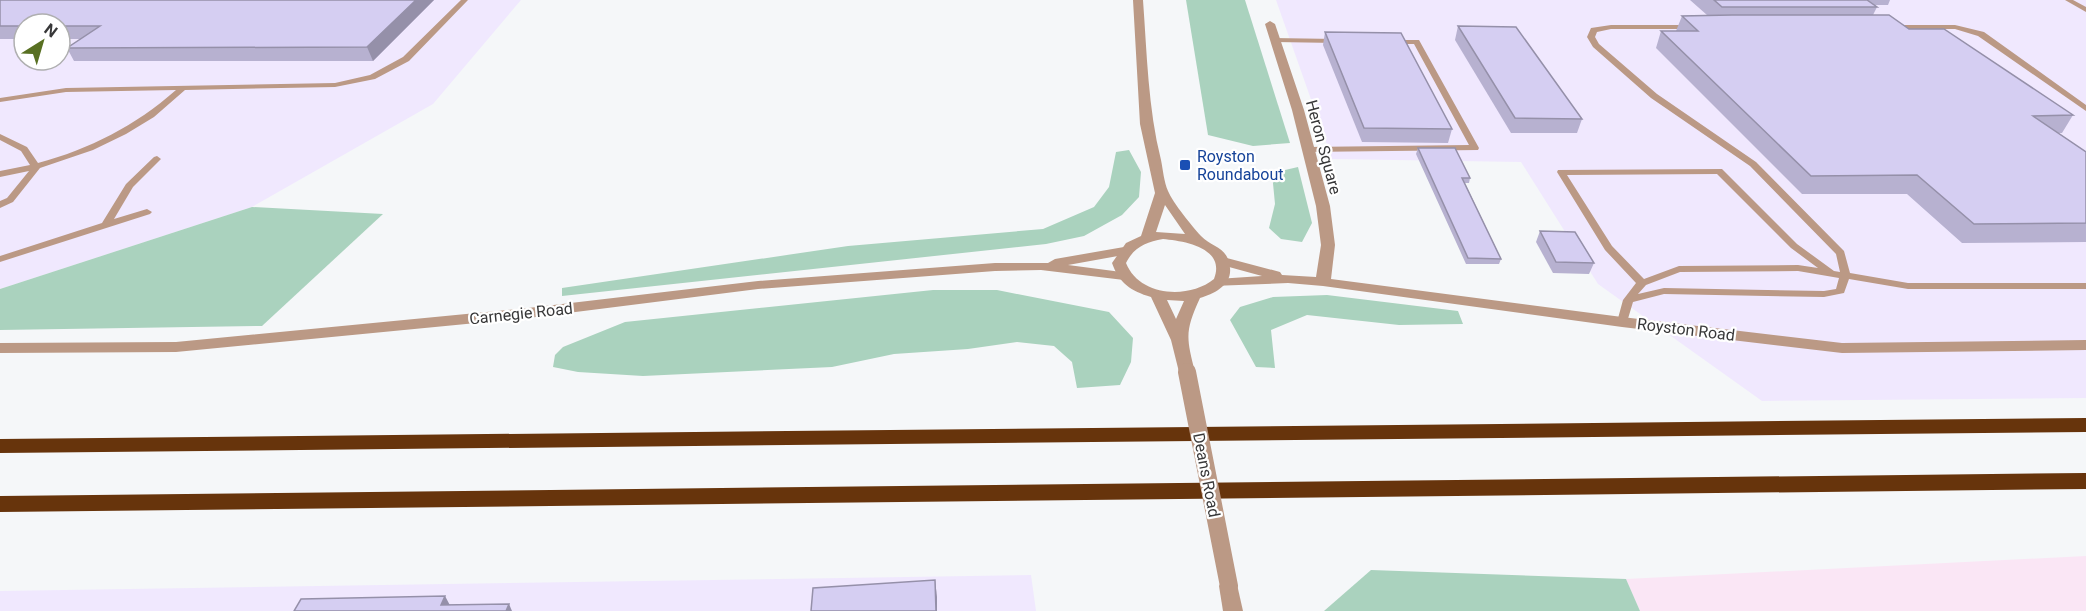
<svg xmlns="http://www.w3.org/2000/svg" width="2086" height="611" font-family="Roboto,sans-serif">
	<style>
		.commercial { fill: #fae6f5 }
		.industrial { fill: #f0e8fe; fill-rule: evenodd }
		.forest { fill: #aad2be }
		.lines { fill: none; stroke-linecap: round; stroke-linejoin: round }
		.service { fill: #bb9985; fill-rule: evenodd }
		.minor { fill: #bb9985; fill-rule: evenodd }
		.tertiary { fill: #bb9985; fill-rule: evenodd }
		.motorway { fill: #67340c; fill-rule: evenodd }
		.tertiary-bridge { stroke: #bb9985; stroke-width: 18 }
		.wall { fill: #b7b1d0 }
		.shaded-wall { fill: #9590a9 }
		.building { fill: #d5cef2; stroke: #9590a9; stroke-width: 1.5 }
		.transit-dot { fill: #1a4fb4; stroke: #fff; stroke-width: 2 }
		.labels { text-anchor: middle; stroke-width: 4.5; stroke-linejoin: round; paint-order: stroke }
		.street-label { font-size: 16px; fill: #383839; stroke: #fff }
		.transit-label { font-size: 16px; fill: #164399; stroke: #fff; text-anchor: start }
	</style>
	<rect width="100%" height="100%" fill="#f5f7f9"/>
	<!-- commercial -->
	<polygon class="commercial" points="2086,556 2086,611 1640,611 1626,579"/>
	<!-- industrial -->
	<g class="industrial">
		<path d="M0 0H521L433 104 252 207 0 289ZM24 24H60V60H24Z"/>
		<polygon points="1276,0 2086,0 2086,398 1762,401 1598,284 1521,162 1332,159"/>
		<polygon points="1031,575 1036,611 0,611 0,591"/>
	</g>
	<!-- forest -->
	<g class="forest">
		<polygon points="1186,0 1245,0 1290,143 1253,146 1208,135"/>
		<polygon points="1129,150 1141,172 1139,197 1122,215 1084,236 1046,244 562,296 562,288 848,246 1043,229 1094,207 1109,187 1116,152"/>
		<polygon points="1298,167 1312,223 1302,242 1281,239 1269,228 1275,204 1272,173"/>
		<polygon points="252,207 383,214 262,326 0,330 0,289"/>
		<polygon points="933,290 997,290 1109,312 1133,338 1131,362 1120,385 1077,388 1072,362 1054,346 1017,342 968,349 894,354 832,367 643,376 578,372 553,367 555,355 563,347 625,322"/>
		<polygon points="1327,295 1458,311 1463,324 1399,325 1307,315 1271,330 1275,368 1256,367 1230,320 1240,307 1273,297"/>
		<polygon points="1371,570 1626,579 1640,611 1324,611"/>
	</g>
	<g class="lines">
		<!-- service -->
		<g class="service">
			<path d="M461 0H468L409 61 375 79 335 87 185 90 154 117 126 134 93 150 40 168 13 202 0 208V201L7 198 29 171 0 177V171L30 165 21 151 0 140V134L27 147 38 163C90 149 135 126 176 90L66 92 0 102V98L66 88 335 83 370 75 403 57Z"/>
			<polygon points="2065,0 2073,0 2086,7 2086,12"/>
			<path d="M1611 25H1695V29H1611L1597 32 1595 37 1599 44 1657 94 1756 162 1844 251 1850 273 1908 283H2086V289H1908L1849 279 1844 293 1824 297 1664 294 1633 302 1627 322 1622 325 1618 324 1617 322 1623 300 1636 283 1605 250 1557 172 1558 170 1722 169 1797 244 1834 271 1840 272 1836 254 1750 166 1651 98 1593 47 1587 37 1591 28ZM1717 174 1791 248 1818 268 1798 265 1679 266 1644 279 1612 246 1567 175ZM1798 271 1839 278 1836 289 1824 291 1664 288 1638 294 1646 285 1680 272Z"/>
			<polygon points="1890,25 1955,25 1984,32 2086,105 2086,111 1978,36 1955,29 1890,29"/>
			<polygon points="1272,38 1337,39 1341,41 1337,43 1275,42 1271,40"/>
			<polygon points="1389,40 1419,40 1479,148 1478,150 1305,152 1304,150 1308,147 1469,145 1414,44 1389,44"/>
			<polygon points="157,156 161,159 133,187 114,219 147,209 152,212 150,214 0,262 0,256 102,223 126,184 154,157"/>
		</g>
		<!-- minor -->
		<g class="minor">
			<polygon points="1270,21 1275,24 1304,110 1330,206 1335,245 1331,279 1622,317 1842,343 2086,340 2086,350 1842,353 1622,327 1323,286 1288,283 1212,286 1210,283 1217,279 1262,276 1218,264 1216,261 1218,258 1223,257 1280,272 1282,275 1316,277 1321,245 1316,206 1292,110 1265,24"/>
			<polygon points="1124,247 1129,248 1131,251 1129,254 1068,265 1129,273 1131,276 1129,279 1124,280 1041,270 995,271 758,289 528,318 176,352 0,353 0,343 176,342 528,308 758,281 995,263 1048,263 1055,259"/>
		</g>
		<!-- tertiary -->
		<g class="tertiary">
			<path d="M1133 0H1143C1147 54 1148 108 1161 160 1163 170 1164 182 1168 191 1173 203 1192 226 1201 236 1212 248 1228 246 1230 268 1232 285 1214 294 1200 298 1185 331 1186 337 1195 372L1193 376H1181L1179 372 1171 340 1151 297C1131 291 1119 283 1112 263L1126 243 1141 236 1155 193 1140 124ZM1165 205 1185 234 1156 232ZM1163 239C1185 241 1226 248 1214 279 1188 300 1139 296 1126 263 1134 247 1146 242 1163 239ZM1167 300 1184 301 1176 319Z"/>
			<polygon points="1229,578 1236,580 1243,611 1223,611 1219,586 1222,580"/>
		</g>
		<!-- motorway -->
		<g class="motorway">
			<polygon points="2086,418 2086,432 0,453 0,439"/>
			<polygon points="2086,473 2086,489 0,512 0,496"/>
		</g>
		<!-- tertiary-bridge -->
		<polyline class="tertiary-bridge" points="1187,372 1229,586"/>
	</g>
	<!-- wall -->
	<g class="wall">
		<polygon points="0,0 434,0 373,61 74,61 67,48 80,39 60,39 60,24 24,24 24,39 0,39"/>
		<polygon points="1690,0 1890,0 1888,5 1875,5 1877,7 1873,15 1909,29 2073,115 2062,133 2058,133 2086,152 2086,242 1962,243 1907,194 1802,194 1656,48 1661,31 1676,31 1682,16 1707,15"/>
		<polygon points="1458,26 1582,119 1577,133 1511,133 1455,40"/>
		<polygon points="1325,32 1452,129 1448,143 1362,142 1323,45"/>
		<polygon points="1418,148 1470,178 1469,183 1465,183 1501,259 1499,264 1466,264 1416,154"/>
		<polygon points="1540,231 1594,263 1589,274 1553,273 1536,242"/>
	</g>
	<!-- shaded-wall -->
	<g class="shaded-wall">
		<polygon points="416,0 434,0 373,61 367,47"/>
		<polygon points="935,580 937,597 937,611 936,611"/>
		<polygon points="445,596 453,611 441,605"/>
		<polygon points="509,604 512,611 506,611"/>
	</g>
	<!-- building -->
	<g class="building">
		<polygon points="0,0 416,0 367,47 67,48 100,26 60,26 60,24 24,24 24,26 0,26"/>
		<polygon points="1714,0 1867,0 1877,7 1722,7"/>
		<polygon points="1732,15 1889,15 1909,29 1944,29 2073,115 2033,116 2086,152 2086,223 1974,224 1917,175 1811,176 1661,31 1698,31 1682,16"/>
		<polygon points="1458,26 1516,27 1582,119 1515,118"/>
		<polygon points="1325,32 1401,33 1452,129 1364,128"/>
		<polygon points="1418,148 1455,148 1470,178 1462,178 1501,259 1468,258"/>
		<polygon points="1540,231 1575,232 1594,263 1556,262"/>
		<polygon points="935,580 936,611 811,611 813,588"/>
		<polygon points="445,596 441,605 509,604 506,611 294,611 301,599"/>
	</g>
	<!-- markers -->
	<rect class="transit-dot" x="1179" y="159" width="12" height="12" rx="3"/>
	<g class="labels">
		<!-- street labels -->
		<g class="street-label">
			<text transform="translate(1324 147) rotate(75)" y="6">Heron Square</text>
			<text transform="translate(521 313) rotate(-6)" y="6">Carnegie Road</text>
			<text transform="translate(1686 329) rotate(7)" y="6">Royston Road</text>
			<text transform="translate(1207 475) rotate(79)" y="6">Deans Road</text>
		</g>
		<!-- transit labels -->
		<g class="transit-label">
			<text x="1197" y="162">Royston<tspan x="1197" dy="18">Roundabout</tspan></text>
		</g>
	</g>
	<!-- north arrow -->
	<g transform="translate(42 42) rotate(37)"><circle r="28" fill="#ffffff" stroke="#afafb0" stroke-width="1.5"/>
	<path d="M0-4.5L10 22L0 15L-10 22Z" fill="#587022"/>
	<text y="-9" font-size="16" font-weight="bold" text-anchor="middle" fill="#383839">N</text>
	</g>
</svg>
